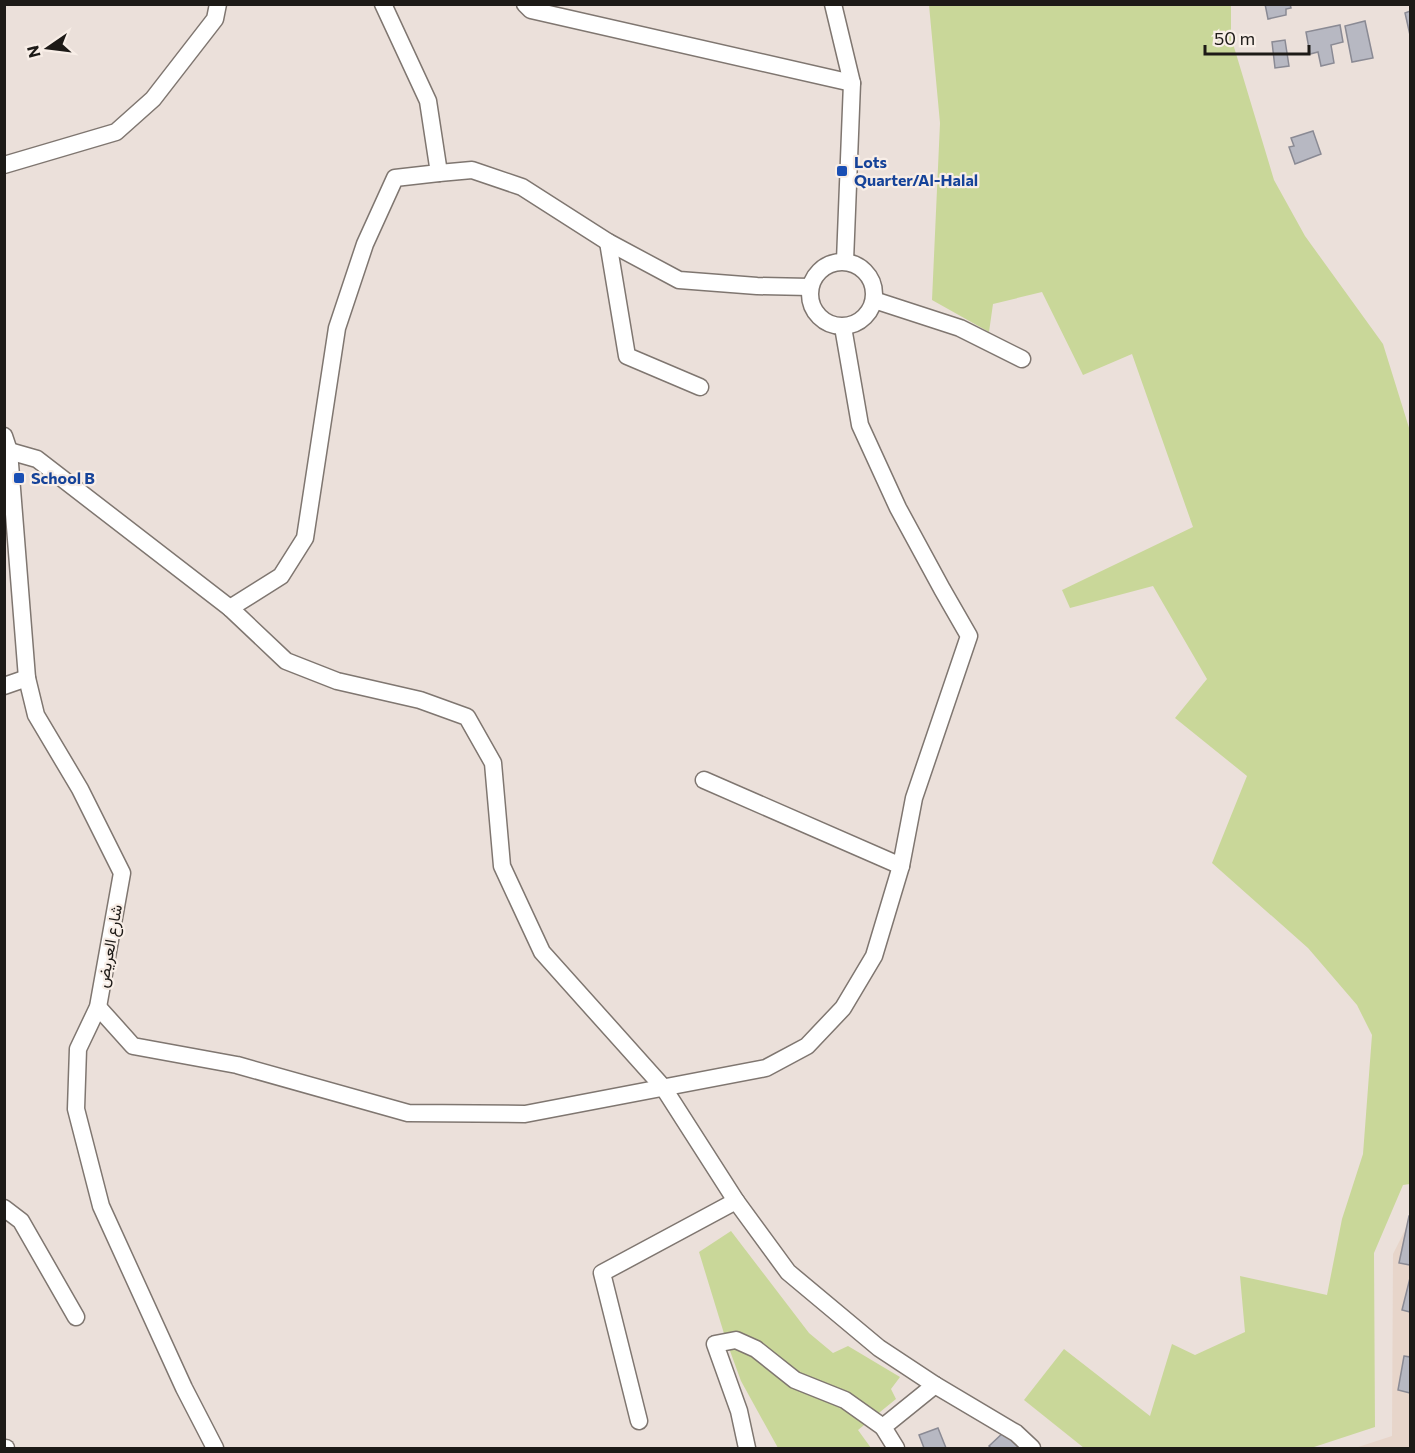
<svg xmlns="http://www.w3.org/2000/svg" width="1415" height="1453" font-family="Commissioner,Vazirmatn,sans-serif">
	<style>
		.built { fill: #e7d5ca }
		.green { fill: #c9d799 }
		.building { fill: #b7b8c2; stroke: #8a8a94; stroke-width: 1.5 }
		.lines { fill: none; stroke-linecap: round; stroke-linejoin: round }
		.street-casing { stroke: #7f7670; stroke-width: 19 }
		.street { stroke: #fff; stroke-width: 16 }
		.transit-dot { fill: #1a4fb4; stroke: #f8eee7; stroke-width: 2 }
		.labels { text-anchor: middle; stroke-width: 4.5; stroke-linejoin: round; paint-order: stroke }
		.transit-label { font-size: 16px; font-weight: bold; fill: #164399; stroke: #f8eee7; text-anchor: start }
		.street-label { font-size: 16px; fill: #1d1a17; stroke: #f8eee7 }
	</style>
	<rect width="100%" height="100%" fill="#ebe0da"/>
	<!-- built -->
	<polygon class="built" points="1410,1220 1410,1448 1355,1448 1392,1436 1393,1254"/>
	<!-- green -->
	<g class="green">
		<polygon points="929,5 1231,5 1231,37 1274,180 1305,236 1383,344 1410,431 1410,1184 1403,1185 1374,1253 1375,1427 1311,1448 1084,1448 1024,1400 1064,1349 1150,1416 1172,1344 1195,1355 1245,1332 1240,1276 1327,1295 1342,1219 1363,1154 1372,1035 1357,1005 1308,948 1212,863 1247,776 1175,718 1207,679 1153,586 1070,608 1062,590 1193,527 1132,354 1083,375 1042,292 993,304 989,332 932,300 940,123"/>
		<polygon points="731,1231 809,1333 833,1353 848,1346 900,1377 891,1389 896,1399 858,1430 871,1448 778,1448 741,1381 726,1340 699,1252"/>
	</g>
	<!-- building -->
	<g class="building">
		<polygon points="1265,4 1290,4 1291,8 1286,9 1286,15 1268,19"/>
		<polygon points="1410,11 1410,35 1405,13"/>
		<polygon points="1365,21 1373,58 1352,62 1345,26"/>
		<polygon points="1340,25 1343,42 1331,45 1334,63 1321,66 1318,52 1310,54 1306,32"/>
		<polygon points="1285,40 1289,66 1275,68 1272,42"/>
		<polygon points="1313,131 1321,154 1295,164 1289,147 1294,146 1291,138"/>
		<polygon points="1409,1216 1410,1216 1410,1265 1399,1263"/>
		<polygon points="1410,1278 1410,1312 1402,1310"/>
		<polygon points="1404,1356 1410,1357 1410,1393 1398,1390"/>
		<polygon points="938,1428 946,1448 924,1448 919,1435"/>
		<polygon points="1005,1431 1022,1448 991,1448 989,1446"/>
	</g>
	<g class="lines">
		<!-- street casing -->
		<g class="street-casing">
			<g id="street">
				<polyline points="525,4 531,10 852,83"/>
				<polyline points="833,4 852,83 845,261"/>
				<polyline points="4,165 116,132 153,99 215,19 218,4"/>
				<polyline points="439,173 472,170 522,187 608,242 679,280 757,286 810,287"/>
				<polyline points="608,242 627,356 700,387"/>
				<circle cx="842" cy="294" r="32"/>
				<polyline points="874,300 960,328 1022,359"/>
				<polyline points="4,436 9,451 27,678 36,715 80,789 122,873 98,1007 78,1049 76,1109 101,1206 184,1388 215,1448"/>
				<polyline points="9,451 37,459 230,608 286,661 337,681 420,700 467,717 493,763 502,866 542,952 663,1087 736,1201 788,1272 879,1348 935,1385 1016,1433 1032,1448"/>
				<polyline points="230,608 281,576 305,538 337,328 365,244 395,178 439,173 428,101 383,4"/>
				<polyline points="4,686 27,678"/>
				<polyline points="704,780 901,866"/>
				<polyline points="98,1007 133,1046 237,1065 408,1113 525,1114 766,1068 807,1046 843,1008 874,956 901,866 914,798 969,636 942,589 898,508 860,425 843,327"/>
				<polyline points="4,1208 21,1221 76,1317"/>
				<polyline points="639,1421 602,1273 736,1201"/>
				<polyline points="4,1448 6,1448"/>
				<polyline points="747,1448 739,1411 715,1344 736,1340 756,1349 795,1380 845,1400 883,1427"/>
				<polyline points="896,1448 883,1427 935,1385"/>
			</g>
		</g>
		<!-- street -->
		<use href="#street" class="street"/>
	</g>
	<!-- markers -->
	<g class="transit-dot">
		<rect x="836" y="165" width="12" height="12" rx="3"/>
		<rect x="13" y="472" width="12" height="12" rx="3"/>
	</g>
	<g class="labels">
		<!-- transit labels -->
		<g class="transit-label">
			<text x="854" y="168">Lots<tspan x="854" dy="18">Quarter/Al-Halal</tspan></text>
			<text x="31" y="484">School B</text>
		</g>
		<!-- street labels -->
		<g class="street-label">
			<text transform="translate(109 946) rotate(-80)" y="6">شارع العريض</text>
		</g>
	</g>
	<!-- border -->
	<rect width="1415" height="1453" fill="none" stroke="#1d1a17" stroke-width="12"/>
	<!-- north arrow -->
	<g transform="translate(48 48) rotate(256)" stroke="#f8eee7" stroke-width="4.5" paint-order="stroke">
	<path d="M0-4.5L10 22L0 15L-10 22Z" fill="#1d1a17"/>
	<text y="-9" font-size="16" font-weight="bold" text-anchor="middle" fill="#1d1a17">N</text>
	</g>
	<!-- scale -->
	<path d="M1205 45v9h104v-9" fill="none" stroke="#1d1a17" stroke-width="3"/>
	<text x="1214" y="45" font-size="18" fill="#1d1a17" stroke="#f8eee7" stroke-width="4.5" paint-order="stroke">50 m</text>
</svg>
